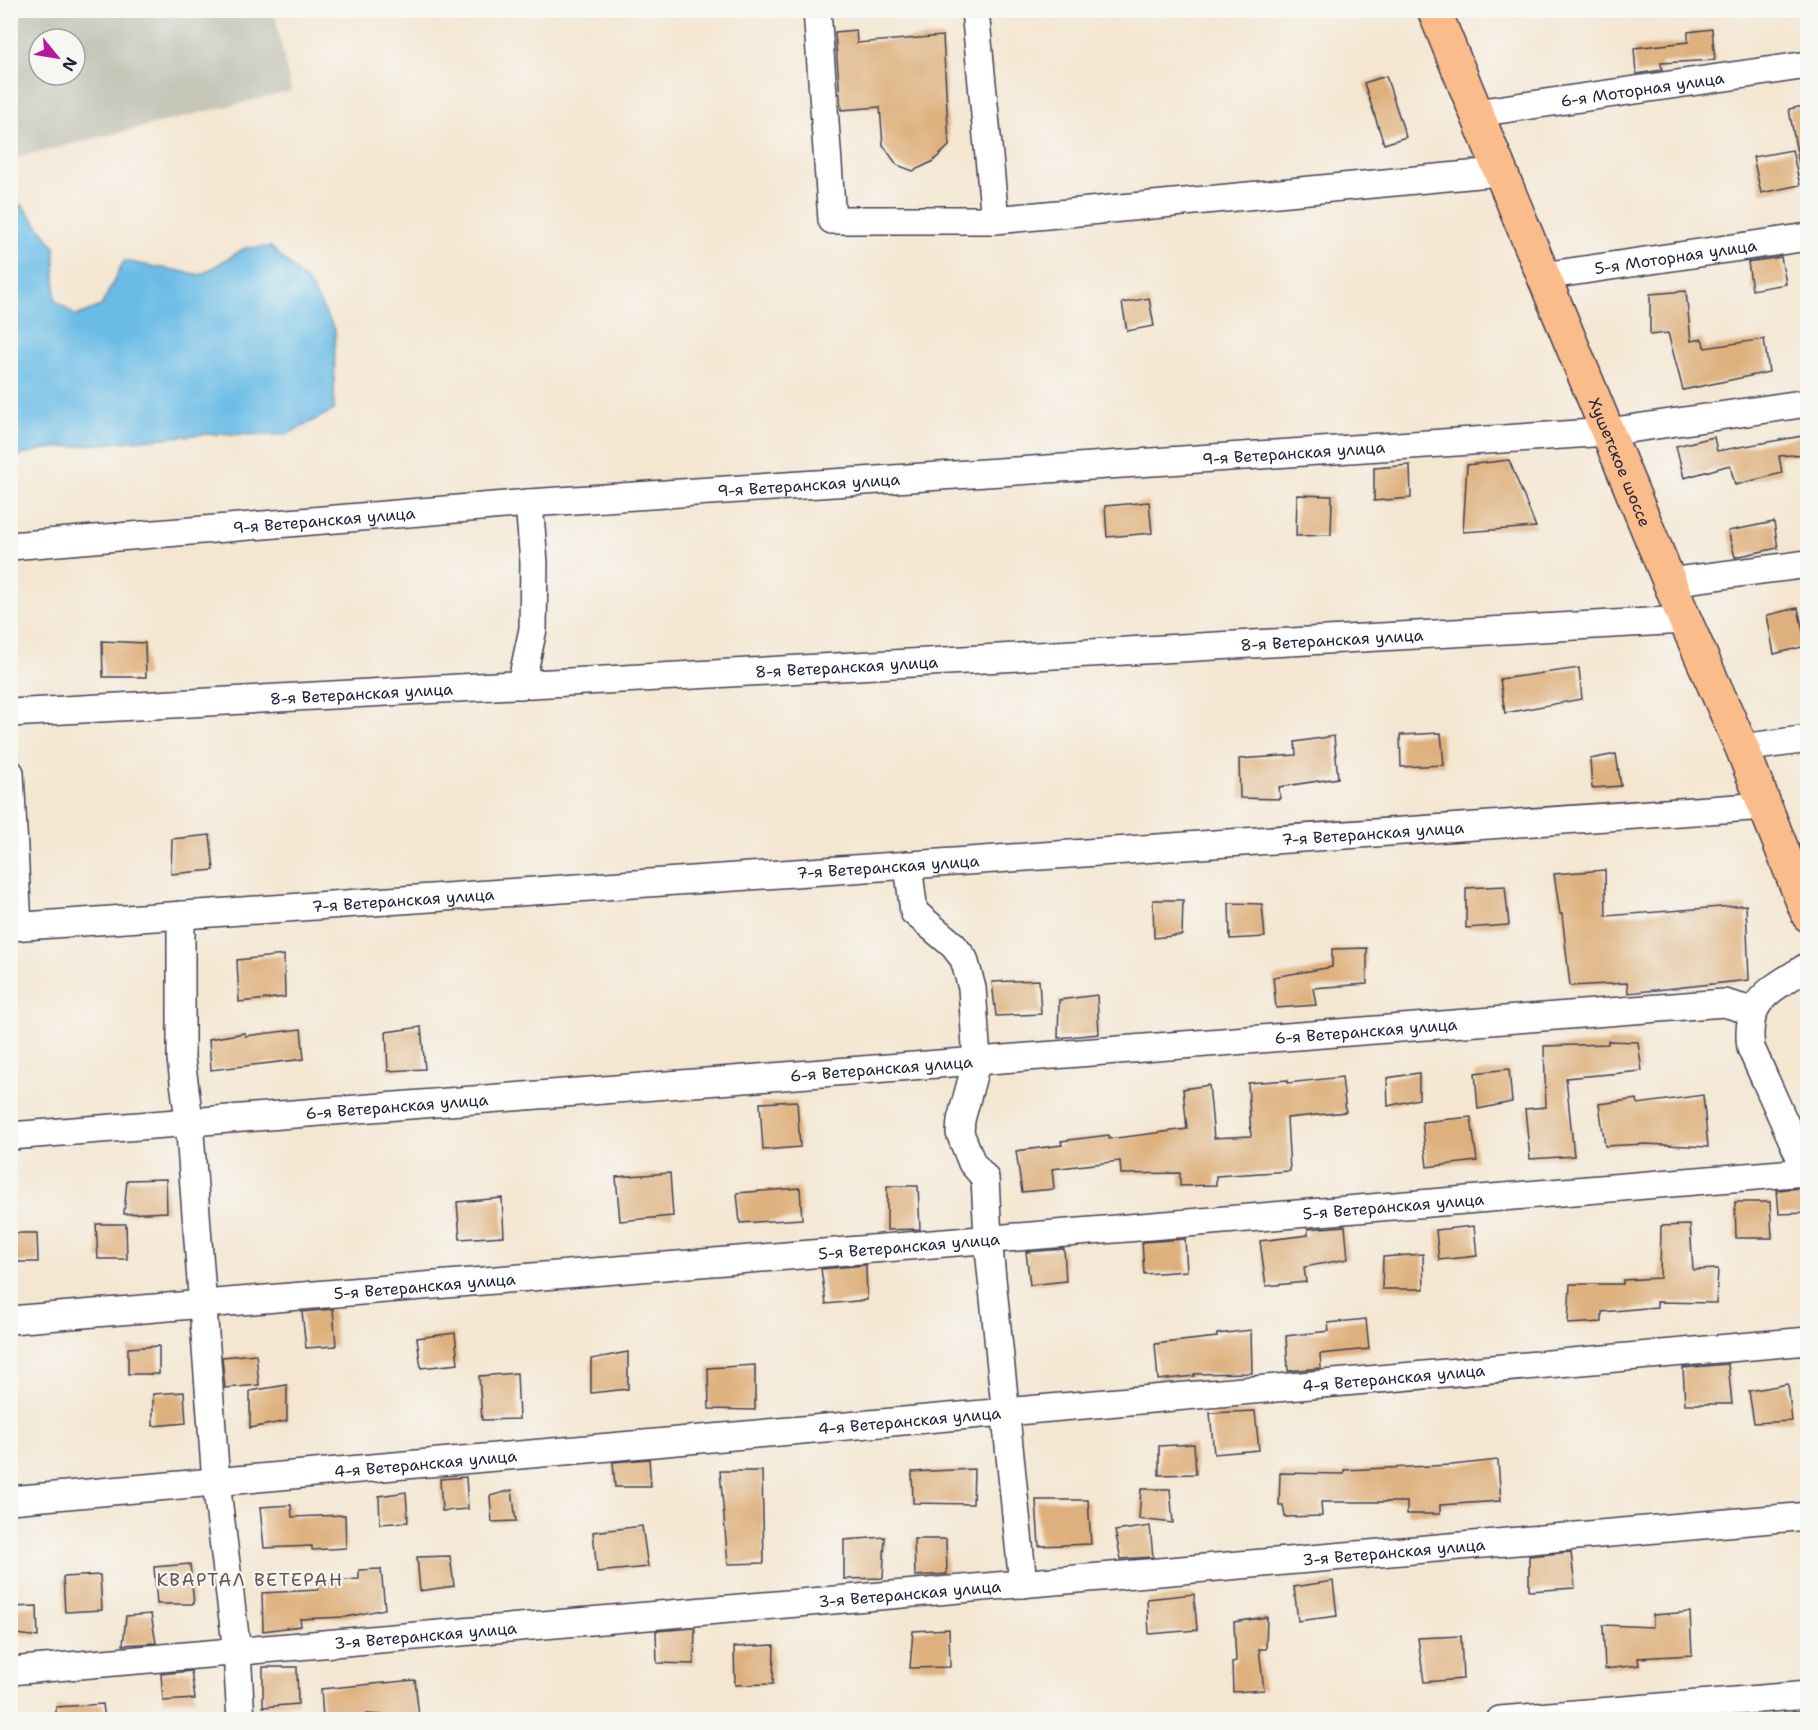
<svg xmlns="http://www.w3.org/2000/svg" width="1818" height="1730" font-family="'Shantell Sans',sans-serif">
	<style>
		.industrial { fill: #c5c5b8; fill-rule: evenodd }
		.water { fill: #6abce6; stroke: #466f90; stroke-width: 1.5 }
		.building { fill: #deb07d }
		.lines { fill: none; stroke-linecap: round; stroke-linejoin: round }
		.minor-casing { stroke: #423f52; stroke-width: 30 }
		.major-casing { stroke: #423f52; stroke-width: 36 }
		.minor { stroke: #fff; stroke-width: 27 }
		.major { stroke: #fabc8b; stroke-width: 33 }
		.labels { text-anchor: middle; stroke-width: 4.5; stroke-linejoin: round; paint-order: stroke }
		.street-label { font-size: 16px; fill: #22223b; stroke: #f6f6f2 }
		.neighbourhood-label { font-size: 18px; letter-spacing: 1.5px; fill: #645452; stroke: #f6f6f2 }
	</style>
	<rect width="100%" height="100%" fill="#f6f6f2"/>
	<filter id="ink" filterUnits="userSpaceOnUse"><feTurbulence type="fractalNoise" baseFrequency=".0167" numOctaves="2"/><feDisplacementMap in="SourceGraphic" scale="12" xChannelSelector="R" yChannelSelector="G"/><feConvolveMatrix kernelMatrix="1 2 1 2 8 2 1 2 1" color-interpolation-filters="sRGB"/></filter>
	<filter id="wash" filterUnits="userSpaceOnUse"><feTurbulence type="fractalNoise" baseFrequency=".008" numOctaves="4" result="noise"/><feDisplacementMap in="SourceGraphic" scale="24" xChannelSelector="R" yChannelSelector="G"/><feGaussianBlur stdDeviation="1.35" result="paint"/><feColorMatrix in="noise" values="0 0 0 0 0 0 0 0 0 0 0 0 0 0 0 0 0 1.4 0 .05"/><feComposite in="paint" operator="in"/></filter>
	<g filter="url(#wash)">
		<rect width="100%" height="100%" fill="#f4e6d1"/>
		<!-- industrial -->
		<path class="industrial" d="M10 11H274L291 91 11 159ZM39 39H75V75H39Z"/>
		<!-- water -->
		<polygon class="water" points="11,205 22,205 55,247 55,300 76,316 101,306 124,261 201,275 245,248 271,247 309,284 335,330 334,410 285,435 206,434 44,449 11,458"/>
		<g id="blocks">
			<!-- building -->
			<g class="building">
				<polygon points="1712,29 1715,60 1661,63 1662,70 1636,74 1634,48 1688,42 1688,32"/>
				<polygon points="856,30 857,43 943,36 949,146 932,162 913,171 897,165 883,145 880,107 841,110 835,32"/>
				<polygon points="1386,76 1406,137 1384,144 1364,83"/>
				<polygon points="1808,105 1808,163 1799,164 1789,109"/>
				<polygon points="1792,150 1800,185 1761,193 1753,157"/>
				<polygon points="1781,257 1786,284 1752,290 1748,262"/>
				<polygon points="1686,291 1691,341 1702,339 1705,348 1764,339 1769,372 1683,390 1668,333 1650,335 1650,294"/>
				<polygon points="1149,298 1154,326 1127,331 1122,303"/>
				<polygon points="1808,435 1808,454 1779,456 1782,473 1735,485 1730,465 1684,478 1676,446 1714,437 1717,451"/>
				<polygon points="1509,460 1536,527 1463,532 1467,465"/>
				<polygon points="1410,465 1411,498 1374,501 1374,468"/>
				<polygon points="1297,495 1332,496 1331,535 1296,536"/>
				<polygon points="1149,502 1152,533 1107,537 1105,506"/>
				<polygon points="1774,522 1778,548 1735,557 1728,531"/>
				<polygon points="1798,608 1806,646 1774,654 1767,615"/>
				<polygon points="102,641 145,643 146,677 103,677"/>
				<polygon points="1579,668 1582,699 1505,713 1500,679"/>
				<polygon points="1441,733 1444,765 1401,767 1400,735"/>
				<polygon points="1334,736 1338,778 1279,787 1280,799 1240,798 1239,759 1296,755 1295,742"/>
				<polygon points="1616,754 1621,786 1592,788 1590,759"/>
				<polygon points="210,835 214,870 171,874 172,839"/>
				<polygon points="1605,870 1606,916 1746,905 1749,980 1628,993 1627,983 1570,986 1562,914 1560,914 1554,874"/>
				<polygon points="1505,886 1509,925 1466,928 1466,888"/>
				<polygon points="1153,900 1183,900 1182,935 1154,938"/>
				<polygon points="1229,903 1262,904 1265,937 1230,939"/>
				<polygon points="1367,948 1367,984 1313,988 1316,1005 1276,1008 1273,977 1332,967 1332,949"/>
				<polygon points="284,955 285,997 239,1002 237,960"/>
				<polygon points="1039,980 1041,1014 996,1016 992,982"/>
				<polygon points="1097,995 1099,1034 1058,1038 1059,1000"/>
				<polygon points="421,1027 425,1069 388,1071 386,1032"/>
				<polygon points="301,1029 304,1059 211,1070 209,1039 245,1033 245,1036"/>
				<polygon points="1608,1041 1638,1042 1642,1071 1566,1078 1574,1156 1530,1159 1525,1109 1546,1107 1544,1046 1608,1044"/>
				<polygon points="1509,1069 1512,1102 1478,1109 1475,1073"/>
				<polygon points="1419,1073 1419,1099 1388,1106 1387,1078"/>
				<polygon points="1342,1077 1346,1112 1287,1118 1290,1171 1216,1176 1216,1185 1180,1186 1180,1173 1121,1174 1120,1161 1052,1169 1054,1189 1022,1192 1016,1151 1062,1145 1061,1141 1109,1135 1109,1139 1187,1129 1183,1089 1209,1085 1214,1138 1251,1136 1248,1083 1288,1080 1288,1083"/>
				<polygon points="1703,1095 1708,1147 1645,1144 1605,1146 1599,1104 1637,1099 1638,1104"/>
				<polygon points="797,1101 800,1147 763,1150 760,1103"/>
				<polygon points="1471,1117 1477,1161 1427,1167 1422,1122"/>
				<polygon points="670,1173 673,1216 620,1221 616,1177"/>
				<polygon points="166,1179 167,1212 124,1214 127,1180"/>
				<polygon points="887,1186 918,1186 920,1229 887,1230"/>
				<polygon points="800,1188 802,1219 740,1223 737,1193"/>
				<polygon points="1800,1188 1803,1190 1807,1213 1779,1214 1777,1190"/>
				<polygon points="502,1198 504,1236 460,1239 457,1202"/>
				<polygon points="1735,1202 1770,1202 1772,1238 1736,1238"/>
				<polygon points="96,1224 126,1224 127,1259 98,1259"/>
				<polygon points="1690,1225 1693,1270 1718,1269 1716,1303 1657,1302 1657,1307 1602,1312 1602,1322 1568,1324 1570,1284 1623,1284 1623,1280 1660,1278 1661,1226"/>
				<polygon points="1345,1226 1348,1259 1304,1267 1306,1282 1266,1286 1260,1241 1308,1235 1308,1229"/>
				<polygon points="1474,1226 1477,1256 1439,1260 1436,1230"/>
				<polygon points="10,1233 37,1233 38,1262 10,1262"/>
				<polygon points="1185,1239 1187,1271 1144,1274 1142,1242"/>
				<polygon points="1064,1249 1066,1281 1030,1285 1026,1252"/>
				<polygon points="1423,1254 1424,1289 1382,1289 1383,1257"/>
				<polygon points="866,1265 867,1300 826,1304 821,1269"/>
				<polygon points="333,1309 336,1346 306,1348 302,1312"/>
				<polygon points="1366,1319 1369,1349 1320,1354 1321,1368 1288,1371 1286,1336 1329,1331 1328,1323"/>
				<polygon points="1251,1330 1252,1373 1194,1374 1194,1376 1158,1380 1155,1344 1217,1337 1217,1334"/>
				<polygon points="455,1333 458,1364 421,1368 417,1338"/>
				<polygon points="159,1346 159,1374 128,1374 128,1348"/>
				<polygon points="628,1352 628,1389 591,1393 591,1359"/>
				<polygon points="256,1354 259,1385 225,1388 222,1357"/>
				<polygon points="1728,1364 1732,1404 1685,1404 1683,1368"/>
				<polygon points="755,1365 755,1410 709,1409 708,1368"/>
				<polygon points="517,1373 519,1419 482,1420 479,1376"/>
				<polygon points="1788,1384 1792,1421 1754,1423 1749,1391"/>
				<polygon points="287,1385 287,1421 250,1428 250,1391"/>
				<polygon points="184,1392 186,1423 153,1426 153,1394"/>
				<polygon points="1255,1411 1259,1450 1214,1454 1210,1413"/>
				<polygon points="1194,1444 1196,1474 1159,1475 1159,1446"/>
				<polygon points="649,1459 651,1487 615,1487 613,1462"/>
				<polygon points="1498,1460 1501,1501 1440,1505 1440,1514 1407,1514 1407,1502 1321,1502 1322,1516 1285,1517 1283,1505 1279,1505 1280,1473 1344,1474 1344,1470 1452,1465"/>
				<polygon points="974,1469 973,1504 913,1503 912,1472"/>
				<polygon points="720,1471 762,1471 764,1563 728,1564"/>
				<polygon points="466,1477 468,1509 442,1511 440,1479"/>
				<polygon points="1141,1489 1170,1489 1173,1523 1139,1519"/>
				<polygon points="512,1490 516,1521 492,1522 490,1496"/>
				<polygon points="406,1492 408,1522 380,1524 379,1496"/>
				<polygon points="1036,1500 1088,1500 1091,1544 1039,1546"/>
				<polygon points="291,1505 292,1517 345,1515 346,1548 312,1550 312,1546 264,1548 260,1507"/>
				<polygon points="642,1526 648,1567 597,1572 593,1532"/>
				<polygon points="1150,1526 1153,1557 1121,1559 1115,1531"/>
				<polygon points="885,1537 883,1578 844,1579 844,1540"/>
				<polygon points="914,1539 946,1539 947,1574 915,1576"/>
				<polygon points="1571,1552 1575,1588 1529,1591 1529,1556"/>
				<polygon points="450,1556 454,1586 420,1591 417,1557"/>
				<polygon points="190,1564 194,1604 157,1604 154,1567"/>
				<polygon points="381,1569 385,1609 346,1617 300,1619 301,1626 263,1631 262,1593 318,1590 318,1582 359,1579 359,1570"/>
				<polygon points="100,1575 102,1610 65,1612 63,1577"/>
				<polygon points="1333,1581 1337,1616 1298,1621 1294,1587"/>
				<polygon points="1194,1594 1197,1630 1149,1634 1147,1599"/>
				<polygon points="37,1606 38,1637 10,1633 10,1607"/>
				<polygon points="1690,1612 1692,1655 1638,1658 1639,1665 1605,1669 1603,1625 1653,1627 1653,1615"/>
				<polygon points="151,1614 156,1643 123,1645 126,1616"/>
				<polygon points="1267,1617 1266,1649 1259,1649 1264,1690 1233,1692 1232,1662 1236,1661 1234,1622"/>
				<polygon points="695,1628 694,1664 657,1663 656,1631"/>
				<polygon points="949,1629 950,1667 910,1668 913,1631"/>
				<polygon points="1461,1636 1463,1679 1424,1682 1418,1638"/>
				<polygon points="774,1645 773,1684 735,1685 734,1647"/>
				<polygon points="263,1667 297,1667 298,1704 263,1707"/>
				<polygon points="191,1671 195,1699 163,1701 161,1674"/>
				<polygon points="415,1680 419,1717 366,1714 367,1717 323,1719 321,1689"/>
				<polygon points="103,1704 105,1719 56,1719 56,1707"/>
			</g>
		</g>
	</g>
	<g filter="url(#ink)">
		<use href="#blocks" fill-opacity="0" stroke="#423f52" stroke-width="1.5"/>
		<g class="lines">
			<!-- minor casing -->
			<g class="minor-casing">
				<g id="minor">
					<polyline points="817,10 832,220 995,220 975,10"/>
					<path id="s1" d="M1476 113 1808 65"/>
					<polyline points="995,220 1500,172"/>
					<path id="s2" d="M1543 276 1808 237"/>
					<path id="s3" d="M10 546 529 503 1608 432 1808 403"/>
					<polyline points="1669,582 1808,564"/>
					<polyline points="521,685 533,629 534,563 529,503"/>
					<path id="s4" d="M10 713 1685 620"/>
					<polyline points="1742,748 1808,739"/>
					<polyline points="10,773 18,926"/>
					<polyline points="908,865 914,912 953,945 964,959 972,988 977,1060 961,1120 960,1133 972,1163 985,1178 988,1239 1023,1584"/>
					<polyline points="181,915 181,1059 189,1120 216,1482 237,1652 241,1720"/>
					<path id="s5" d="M10 927 1766 806"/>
					<path d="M1808 966C1771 990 1744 999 1751 1048L1808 1175"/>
					<path id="s6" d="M10 1136 1724 1003 1752 1011"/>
					<path id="s7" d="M10 1320 1806 1172"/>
					<path id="s8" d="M10 1500 1808 1341"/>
					<path id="s9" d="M10 1671 1808 1516"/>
					<polyline points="1500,1720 1808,1695"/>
				</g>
			</g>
			<!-- major casing -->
			<g class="major-casing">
				<g id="major">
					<path id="s10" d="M1434 10 1685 620 1742 748 1808 915"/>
				</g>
			</g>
			<!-- minor -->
			<use href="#minor" class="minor"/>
			<!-- major -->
			<use href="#major" class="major"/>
		</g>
	</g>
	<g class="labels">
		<!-- street labels -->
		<g class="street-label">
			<text dy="6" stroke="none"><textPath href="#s1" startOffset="168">6-я Моторная улица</textPath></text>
			<text dy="6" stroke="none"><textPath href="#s2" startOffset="134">5-я Моторная улица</textPath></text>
			<text dy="6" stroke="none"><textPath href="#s3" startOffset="1287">9-я Ветеранская улица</textPath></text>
			<text dy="6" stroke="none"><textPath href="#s10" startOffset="489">Хушетское шоссе</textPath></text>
			<text dy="6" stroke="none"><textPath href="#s3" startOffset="801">9-я Ветеранская улица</textPath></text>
			<text dy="6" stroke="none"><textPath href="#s3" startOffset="315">9-я Ветеранская улица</textPath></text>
			<text dy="6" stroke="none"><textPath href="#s4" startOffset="1324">8-я Ветеранская улица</textPath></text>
			<text dy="6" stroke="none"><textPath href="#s4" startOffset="838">8-я Ветеранская улица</textPath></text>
			<text dy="6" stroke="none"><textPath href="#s4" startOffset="352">8-я Ветеранская улица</textPath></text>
			<text dy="6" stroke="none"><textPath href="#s5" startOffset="1366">7-я Ветеранская улица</textPath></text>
			<text dy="6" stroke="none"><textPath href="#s5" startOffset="880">7-я Ветеранская улица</textPath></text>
			<text dy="6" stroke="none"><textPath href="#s5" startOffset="394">7-я Ветеранская улица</textPath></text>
			<text dy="6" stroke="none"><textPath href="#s6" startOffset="1360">6-я Ветеранская улица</textPath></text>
			<text dy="6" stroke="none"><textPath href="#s6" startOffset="874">6-я Ветеранская улица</textPath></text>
			<text dy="6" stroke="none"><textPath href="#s6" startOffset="388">6-я Ветеранская улица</textPath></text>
			<text dy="6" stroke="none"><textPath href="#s7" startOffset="1388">5-я Ветеранская улица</textPath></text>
			<text dy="6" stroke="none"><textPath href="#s7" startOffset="902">5-я Ветеранская улица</textPath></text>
			<text dy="6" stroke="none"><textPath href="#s7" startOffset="416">5-я Ветеранская улица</textPath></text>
			<text dy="6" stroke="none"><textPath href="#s8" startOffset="1389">4-я Ветеранская улица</textPath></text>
			<text dy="6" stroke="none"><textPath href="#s8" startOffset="903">4-я Ветеранская улица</textPath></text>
			<text dy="6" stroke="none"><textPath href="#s8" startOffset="417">4-я Ветеранская улица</textPath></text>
			<text dy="6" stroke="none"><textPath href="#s9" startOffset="1389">3-я Ветеранская улица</textPath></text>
			<text dy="6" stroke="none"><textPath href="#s9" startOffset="903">3-я Ветеранская улица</textPath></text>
			<text dy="6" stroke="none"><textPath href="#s9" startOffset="417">3-я Ветеранская улица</textPath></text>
		</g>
		<!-- neighbourhood labels -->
		<g class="neighbourhood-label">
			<text x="250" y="1586">КВАРТАЛ ВЕТЕРАН</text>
		</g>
	</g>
	<!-- margin -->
	<rect width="1818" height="1730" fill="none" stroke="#f6f6f2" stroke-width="36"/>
	<!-- north arrow -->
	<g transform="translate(57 57) rotate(120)"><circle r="28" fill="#f6f6f2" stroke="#a1a1a9" stroke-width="1.5"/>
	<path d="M0-4.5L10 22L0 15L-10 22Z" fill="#b5179e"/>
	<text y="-9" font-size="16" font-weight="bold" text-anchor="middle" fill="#22223b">N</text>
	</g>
</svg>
